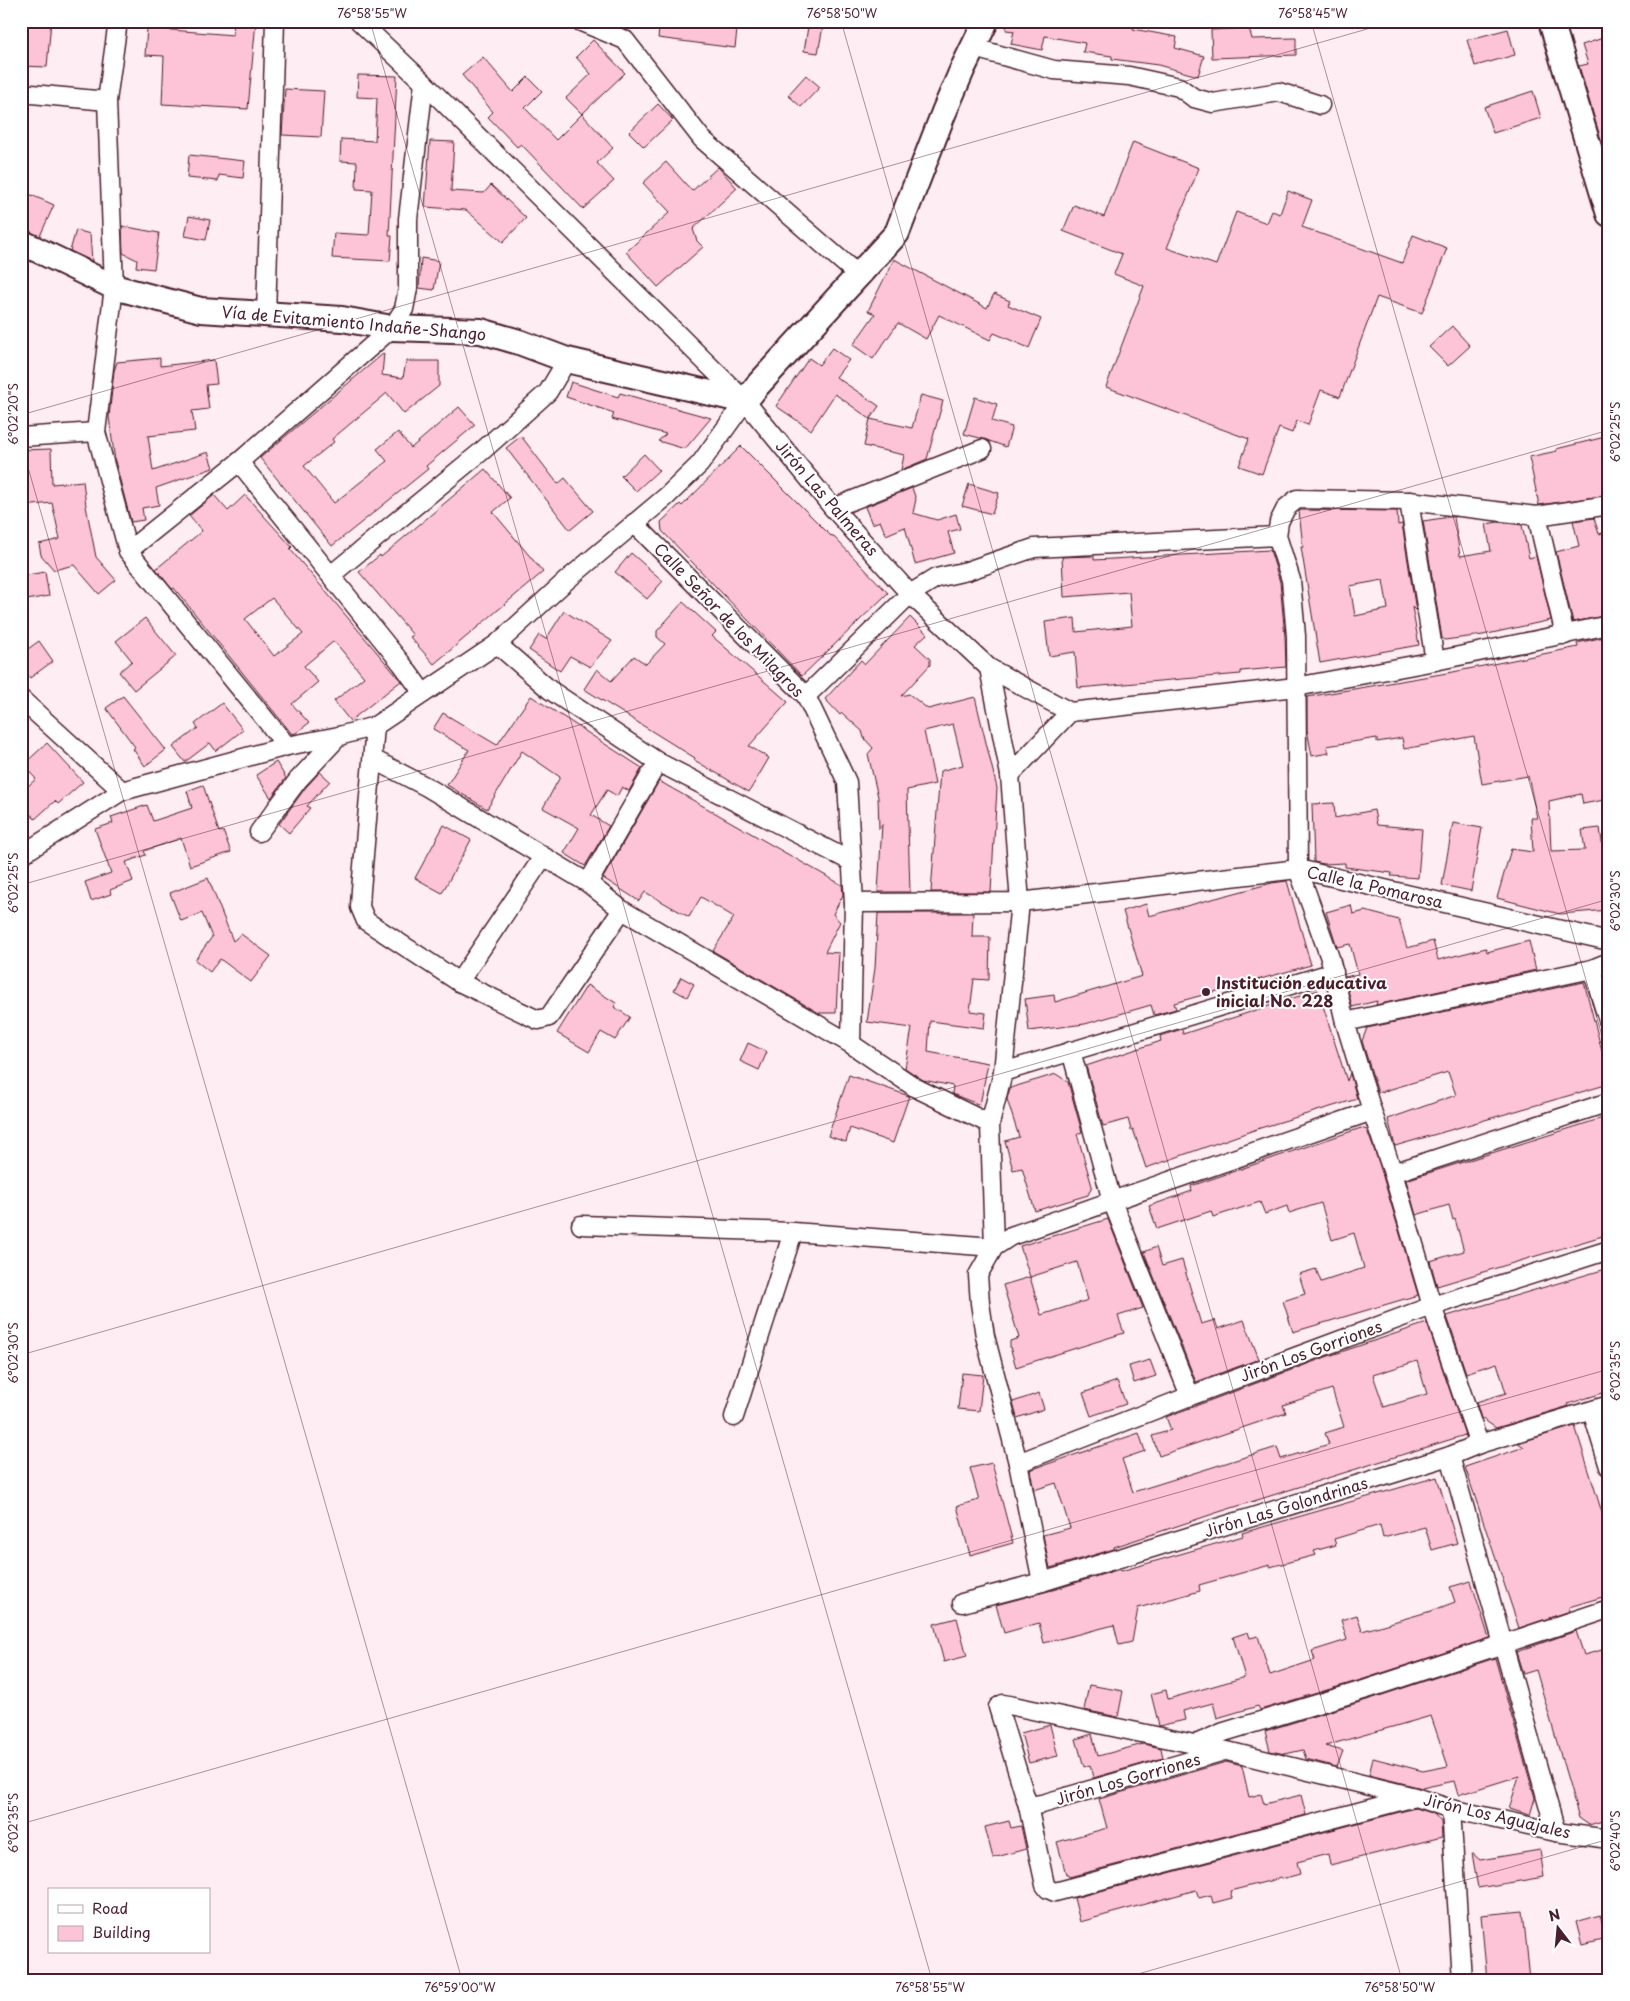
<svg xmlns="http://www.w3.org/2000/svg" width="1630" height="2001" font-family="'Playpen Sans',sans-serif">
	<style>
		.building { fill: #fdc3d6; stroke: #4a1f2b; fill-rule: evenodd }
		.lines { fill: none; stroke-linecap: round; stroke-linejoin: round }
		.street-casing { stroke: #4a1f2b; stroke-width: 21 }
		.secondary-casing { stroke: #4a1f2b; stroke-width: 28 }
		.street { stroke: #fff; stroke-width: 18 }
		.secondary { stroke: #fff; stroke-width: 24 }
		.ticks { fill: none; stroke: #4a1f2b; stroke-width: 1; stroke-opacity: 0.45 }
		.poi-dot { fill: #4a1f2b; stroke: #fff; stroke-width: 2 }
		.labels { text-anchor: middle; stroke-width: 4; stroke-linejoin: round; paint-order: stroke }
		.street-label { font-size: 16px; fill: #4a1f2b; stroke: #fff }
		.poi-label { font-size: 16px; font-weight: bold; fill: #4a1f2b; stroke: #fff; text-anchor: start }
		.neatline { fill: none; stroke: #4a1f2b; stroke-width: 2 }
		.ticks-label { font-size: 12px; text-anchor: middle; fill: #4a1f2b }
	</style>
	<rect width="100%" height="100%" fill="#feedf3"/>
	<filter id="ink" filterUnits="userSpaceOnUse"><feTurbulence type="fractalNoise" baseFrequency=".02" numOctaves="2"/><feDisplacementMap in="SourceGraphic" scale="10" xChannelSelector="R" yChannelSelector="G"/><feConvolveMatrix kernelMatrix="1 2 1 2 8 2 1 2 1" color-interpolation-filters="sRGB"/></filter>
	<g filter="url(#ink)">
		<!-- building -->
		<g class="building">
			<polygon points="26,21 51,21 47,67 22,66"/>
			<polygon points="234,21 256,21 248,109 162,104 164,56 145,55 147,28 233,35"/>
			<polygon points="660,21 738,21 735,48 658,38"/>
			<polygon points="809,21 824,21 818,53 804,51"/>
			<polygon points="1007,21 1135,21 1133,29 1177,37 1175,48 1204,56 1198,76 1158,65 1112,59 1112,56 1083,52 1085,43 1045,36 1042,50 1011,44 1014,31 1006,30"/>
			<polygon points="1249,28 1252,39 1296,38 1296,55 1212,58 1211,30"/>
			<polygon points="1508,29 1515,55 1475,66 1467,40"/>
			<polygon points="1609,36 1609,153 1605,154 1579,66 1588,64 1582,45"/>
			<polygon points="593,40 625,73 582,114 566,98 591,74 576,57"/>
			<polygon points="483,57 513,92 528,77 542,91 525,108 556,140 582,114 613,148 597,163 614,181 583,209 521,144 517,147 488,117 493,112 462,75"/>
			<polygon points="358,75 397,76 389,236 392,236 390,261 332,258 334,233 369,235 372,190 356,189 357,162 340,161 341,139 375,141 377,98 357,97"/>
			<polygon points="806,75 820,87 801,107 788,95"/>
			<polygon points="285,89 324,91 321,137 282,135"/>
			<polygon points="1533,91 1541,118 1493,133 1484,107"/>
			<polygon points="658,104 673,120 644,147 629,132"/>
			<polygon points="430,141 454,142 451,191 484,193 491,185 526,218 503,242 466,210 425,207"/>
			<polygon points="1133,142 1199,168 1167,248 1216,265 1236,212 1267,223 1272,211 1280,214 1288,191 1312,200 1302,227 1402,263 1413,235 1447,248 1422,313 1377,297 1340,397 1321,390 1308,425 1297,421 1292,433 1279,428 1262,474 1239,466 1249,439 1106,387 1144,286 1114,274 1122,254 1063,231 1074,205 1104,217"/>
			<polygon points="189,155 245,161 243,178 219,175 218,181 187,178"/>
			<polygon points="666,162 692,191 718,167 737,188 693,229 697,241 703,247 658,287 626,252 670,212 643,183"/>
			<polygon points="27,193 54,205 40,236 21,228 21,205"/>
			<polygon points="189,216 210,220 206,240 185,236"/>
			<polygon points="122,226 159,233 154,269 136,267 137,260 123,253"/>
			<polygon points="76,230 90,234 92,261 70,251"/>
			<polygon points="421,258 439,261 434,290 419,288"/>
			<polygon points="894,259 987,308 994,294 1010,301 1008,305 1041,319 1029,348 994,333 990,340 939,315 926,339 898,323 873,359 853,345 875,314 868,311"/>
			<polygon points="1452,326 1470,346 1448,366 1429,347"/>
			<polygon points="832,348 849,360 836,377 879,406 870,419 835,394 811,430 776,406 809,358 819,365"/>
			<polygon points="384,353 382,375 403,378 406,361 439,361 439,386 404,414 387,393 332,439 334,442 304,466 334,503 387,461 377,449 398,432 411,448 459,407 475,425 426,466 428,469 332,546 260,458"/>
			<polygon points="160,358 160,366 214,360 217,384 206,385 209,409 192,411 195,431 148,436 153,471 208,452 213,468 156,488 159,505 142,508 144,520 131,522 115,461 109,417 114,371 117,362"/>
			<polygon points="571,382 618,397 620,393 711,418 685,449 658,441 666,434 612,419 614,413 566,397"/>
			<polygon points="921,395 943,401 927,459 901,470 904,455 864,446 870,419 912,428"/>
			<polygon points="975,397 997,404 992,421 1012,427 1006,447 984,439 964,434"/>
			<polygon points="521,436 558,484 565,478 593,511 570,530 506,448"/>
			<polygon points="1609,436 1609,495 1539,505 1529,457 1557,451 1556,449"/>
			<polygon points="741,446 831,536 832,535 888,593 802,676 662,531 661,522 680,504 682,506"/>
			<polygon points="51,449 52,484 83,481 86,506 96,557 116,580 99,594 74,565 54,570 41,555 39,544 60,539 52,503 24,506 21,450"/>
			<polygon points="644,454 659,470 636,491 621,476"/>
			<polygon points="485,469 510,498 493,512 543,572 434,664 410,637 413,635 359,572 380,555 381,557"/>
			<polygon points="969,484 999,493 992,514 962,506"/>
			<polygon points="912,488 916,499 913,513 937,520 956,514 960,529 948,532 954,553 915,564 905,527 886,535 880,521 872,524 865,507"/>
			<path d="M214 495 228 511 245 495 292 547 290 549 401 681 350 721 334 701 364 677 334 641 304 666 318 682 292 704 309 723 296 733 292 734 174 588 172 589 156 569 202 531 189 516ZM272 598 303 634 274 656 245 619Z"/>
			<path d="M1301 510 1397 511 1398 525 1402 524 1416 611 1412 607 1419 645 1320 663 1301 547H1303L1299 511ZM1383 580 1388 609 1355 616 1350 586Z"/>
			<polygon points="1450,517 1454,517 1460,556 1491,551 1486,524 1498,522 1522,525 1529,558 1536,556 1551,620 1483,635 1445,640 1442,638 1423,521"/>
			<polygon points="1594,518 1599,534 1609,531 1609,615 1573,622 1556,552 1579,546 1573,521"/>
			<polygon points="1270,550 1280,582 1285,637 1286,667 1241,671 1241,674 1078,688 1075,652 1049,656 1045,622 1075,618 1076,632 1132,626 1129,592 1064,597 1062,557 1094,556 1094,560"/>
			<polygon points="631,553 663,581 647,599 615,572"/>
			<polygon points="45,572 49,596 21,601 21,576"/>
			<polygon points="683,602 716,632 712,636 788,702 749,746 769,758 749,792 694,760 695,758 584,689 597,669 611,681 634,656 646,664 665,644 657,637 657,631"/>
			<polygon points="564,611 612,641 590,667 570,656 560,671 529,650 539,635 546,639"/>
			<polygon points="910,617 927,634 915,645 930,659 930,665 901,696 909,694 928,709 975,697 997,788 991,892 931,892 940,771 963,765 953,724 924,731 935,784 907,790 910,892 878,892 882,824 879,829 878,797 868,754 873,748 864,738 862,731 842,713 840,715 825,699 861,660 865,664"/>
			<polygon points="145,618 176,656 134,690 119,672 132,661 116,641"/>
			<polygon points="1609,636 1609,799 1583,804 1581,794 1549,801 1551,851 1585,850 1582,830 1600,828 1604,856 1609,855 1609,910 1560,914 1497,898 1511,849 1533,852 1531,818 1537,818 1528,776 1482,784 1474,736 1404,749 1402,738 1377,742 1377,738 1327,746 1329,753 1312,756 1307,730 1307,697 1453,672 1578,647 1577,643"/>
			<polygon points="39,641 53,661 30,678 21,665 21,654"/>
			<polygon points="123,696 166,750 145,766 133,749 135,747 106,708"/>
			<polygon points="531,696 642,768 629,791 622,787 617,796 607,790 591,815 609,826 585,866 564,853 579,828 543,808 560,777 522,751 487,809 447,785 469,750 433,729 443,713 497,745"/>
			<polygon points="222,703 243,730 216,751 210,743 185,762 173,747 198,728 195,724"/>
			<polygon points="47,743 83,782 58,804 55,801 35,819 21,804 21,792 36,779 23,765"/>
			<polygon points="276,762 286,778 271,798 256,775"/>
			<polygon points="320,772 330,781 307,806 310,808 289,833 279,824 306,787"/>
			<polygon points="659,781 842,885 843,895 833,914 840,922 825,952 839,953 836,1013 819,1013 713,951 734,917 701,897 689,917 645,892 639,901 603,878"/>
			<polygon points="203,785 219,832 223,831 231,852 190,866 181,838 144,851 146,855 126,862 133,881 110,890 111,894 91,901 85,882 111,873 95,829 113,823 111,817 147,805 153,821 192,808 187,791"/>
			<polygon points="1334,803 1335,818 1374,810 1377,825 1422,829 1418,878 1391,876 1392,873 1345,867 1345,863 1324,864 1314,862 1312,804"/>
			<polygon points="1453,823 1482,828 1471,891 1442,885"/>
			<polygon points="444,825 471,840 442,893 415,878"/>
			<polygon points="208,878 233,941 241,934 271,956 251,982 220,959 210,972 195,960 212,937 202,913 181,921 170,893"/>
			<polygon points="1287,881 1311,965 1174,1003 1176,1009 1154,1015 1151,1005 1085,1024 1029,1031 1025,999 1054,995 1055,1002 1142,976 1123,911 1146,904 1149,916 1272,883"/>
			<polygon points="1351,905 1353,914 1365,911 1399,920 1407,948 1433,941 1438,960 1486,948 1487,952 1529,941 1536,970 1376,1005 1377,1001 1352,1007 1345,977 1358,974 1350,944 1337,947 1326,912"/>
			<polygon points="878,913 973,913 972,937 990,937 989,980 974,979 970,1011 986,1013 984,1028 930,1021 928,1052 988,1063 980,1105 952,1094 953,1086 923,1080 905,1068 912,1028 867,1022 875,968"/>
			<polygon points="681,977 694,984 687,997 674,990"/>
			<polygon points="1584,982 1609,1078 1609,1084 1395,1146 1388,1119 1456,1095 1448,1072 1378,1093 1362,1041 1367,1028"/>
			<polygon points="587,985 616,1003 614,1007 630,1017 615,1040 601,1032 589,1052 557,1033"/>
			<polygon points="1318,990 1347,1081 1350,1073 1357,1099 1257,1129 1146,1168 1133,1129 1131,1130 1128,1119 1103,1126 1086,1066 1161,1041 1160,1036 1182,1029 1183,1034"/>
			<polygon points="748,1043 767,1052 759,1070 740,1061"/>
			<polygon points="1056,1074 1068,1082 1082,1132 1077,1134 1092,1186 1088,1195 1035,1211 1022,1168 1013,1170 1005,1141 1019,1137 1007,1099 1010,1088"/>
			<polygon points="849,1075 909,1096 893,1143 850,1128 846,1142 828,1136"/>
			<polygon points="1609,1116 1609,1234 1437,1286 1430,1261 1464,1251 1455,1219 1453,1220 1449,1205 1416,1215 1406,1180"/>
			<polygon points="1361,1128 1367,1130 1379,1163 1418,1295 1293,1332 1283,1301 1305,1294 1299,1274 1316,1269 1321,1282 1364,1268 1354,1233 1332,1240 1321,1203 1289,1213 1287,1206 1265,1214 1260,1202 1213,1217 1211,1211 1157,1229 1149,1206 1192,1191 1191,1186"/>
			<path d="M1108 1219 1143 1308 1118 1316 1124 1333 1016 1367 1010 1347V1341L1019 1338 1003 1285 1030 1277 1020 1246ZM1077 1262 1088 1300 1041 1315 1030 1277Z"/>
			<polygon points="1156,1247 1162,1266 1182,1260 1201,1324 1215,1320 1218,1329 1244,1320 1259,1359 1196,1382 1144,1252"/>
			<polygon points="1609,1268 1609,1391 1568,1404 1569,1406 1496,1428 1481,1418 1476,1402 1506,1393 1497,1363 1466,1373 1447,1316"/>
			<path d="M1427 1323 1465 1435 1219 1512 1114 1547V1549L1050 1568 1043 1535 1070 1528 1056 1483 1034 1490 1030 1470 1139 1433 1145 1451 1122 1459 1133 1492 1277 1447 1281 1459 1329 1444 1325 1433 1344 1427 1332 1389 1283 1405 1286 1413 1159 1456 1152 1436 1171 1430 1166 1417 1326 1357ZM1417 1361 1427 1394 1384 1407 1373 1375Z"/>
			<polygon points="1150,1360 1156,1376 1134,1383 1129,1366"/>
			<polygon points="962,1373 983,1375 979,1411 958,1409"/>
			<polygon points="1117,1381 1126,1404 1091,1416 1083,1393"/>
			<polygon points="1039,1393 1044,1409 1017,1418 1013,1402"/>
			<polygon points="1575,1426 1609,1535 1609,1595 1569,1607 1570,1611 1519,1628 1465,1467 1524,1447 1518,1443"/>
			<polygon points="992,1463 1013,1543 970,1555 957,1506 979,1500 970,1468"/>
			<polygon points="1437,1477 1457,1543 1432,1550 1425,1527 1383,1538 1380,1525 1354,1533 1334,1539 1336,1545 1314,1551 1316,1555 1270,1567 1270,1565 1199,1585 1200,1591 1138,1608 1132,1642 1119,1645 1114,1625 1044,1643 1039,1623 1004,1633 996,1605 1056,1589 1120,1569 1121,1571 1243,1536 1242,1533"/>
			<polygon points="1471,1581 1489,1638 1364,1679 1260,1710 1258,1706 1217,1718 1213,1703 1183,1711 1185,1720 1159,1726 1151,1694 1166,1690 1168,1699 1245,1677 1233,1637 1248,1632 1250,1638 1258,1636 1270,1675 1315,1660 1312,1651 1347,1640 1341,1620 1357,1615 1362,1631 1431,1611 1455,1602 1450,1587"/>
			<polygon points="957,1618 967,1656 944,1662 934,1624"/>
			<polygon points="1576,1631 1584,1655 1609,1648 1609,1819 1589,1825 1579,1818 1536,1670 1523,1674 1516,1652"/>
			<polygon points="1495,1658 1535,1798 1530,1815 1509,1809 1519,1776 1458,1795 1454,1781 1422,1788 1369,1775 1373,1758 1423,1771 1448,1766 1431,1716 1325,1746 1343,1751 1337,1767 1306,1759 1303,1750 1285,1754 1270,1751 1265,1731 1370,1699"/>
			<polygon points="1089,1685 1123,1691 1118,1717 1084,1710"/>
			<polygon points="1050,1725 1058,1756 1029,1763 1021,1733"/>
			<polygon points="1092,1734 1098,1756 1143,1744 1161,1748 1163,1758 1093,1778 1090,1765 1084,1767 1076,1739"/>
			<polygon points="1226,1762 1242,1766 1249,1797 1261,1794 1264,1804 1301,1795 1306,1815 1069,1877 1068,1874 1066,1874 1057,1842 1107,1828 1099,1799"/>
			<polygon points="1415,1808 1434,1814 1441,1822 1442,1837 1330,1865 1328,1854 1297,1862 1300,1874 1282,1879 1281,1878 1230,1891 1232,1898 1213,1903 1211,1895 1199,1898 1196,1890 1080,1922 1074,1898"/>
			<polygon points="1009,1821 1011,1828 1021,1826 1026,1849 993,1858 985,1827"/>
			<polygon points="1540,1850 1544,1877 1478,1888 1472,1853 1480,1860"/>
			<polygon points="1523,1911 1530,1980 1487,1980 1481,1915"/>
			<polygon points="1600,1915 1606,1939 1582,1945 1576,1922"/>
		</g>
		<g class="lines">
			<!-- street casing -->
			<g class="street-casing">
				<g id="street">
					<polyline points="118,21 107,101 114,287 96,432 128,551 287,746 339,736"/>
					<polyline points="359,21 424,83 745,401 833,508 910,594 989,668 1070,712 1296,687 1435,661 1609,625"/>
					<polyline points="579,21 625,40 702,139 858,275"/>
					<polyline points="974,48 1054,70 1129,76 1179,87 1194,98 1213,103 1279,92 1320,105"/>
					<polyline points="21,93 107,101"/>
					<polyline points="266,315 275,21"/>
					<polyline points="21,437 96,432"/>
					<polyline points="239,462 402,664 423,693"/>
					<polyline points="1409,501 1435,661"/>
					<polyline points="833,508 982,449"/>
					<polyline points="1537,516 1565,635"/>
					<polyline points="634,523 806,696 847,782 854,903 851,1044"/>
					<polyline points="128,551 239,462 392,328 404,309 408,288 408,219 424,83"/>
					<polyline points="331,575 482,451 548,392 567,360"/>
					<polyline points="497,644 550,690 658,762 852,862"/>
					<polyline points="806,696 910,594 936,578 967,571 1034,548 1277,536"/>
					<polyline points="21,699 122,791 287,746"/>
					<polyline points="375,726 361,890 360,907 366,921 459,982 538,1020 549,1017 622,910"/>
					<polyline points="373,759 427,787 588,883 622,910 851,1044 916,1088 990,1124"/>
					<polyline points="1010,775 1070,712"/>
					<polyline points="259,832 298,780 339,736 375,726 497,644 567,580 667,496 700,464 745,401"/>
					<polyline points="21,855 122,791"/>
					<polyline points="588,883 658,762"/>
					<polyline points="854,903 1020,902 1298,869 1609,941"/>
					<polyline points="1592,969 1609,1023"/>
					<polyline points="459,982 543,857"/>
					<polyline points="1345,1022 1592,969 1609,962"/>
					<polyline points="1071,1051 1112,1201 1190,1396"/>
					<polyline points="1003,1072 1334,972"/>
					<polyline points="1393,1173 1609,1102"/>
					<polyline points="581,1225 793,1232 994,1247 990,1124 1003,1072 1020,902 1010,775 989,668"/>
					<polyline points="1592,1411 1609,1467"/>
					<polyline points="734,1417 793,1232"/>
					<polyline points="1479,1444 1432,1306 1393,1173 1372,1111 1345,1022 1330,958 1298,869 1296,636 1291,580 1277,536 1279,522 1286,508 1297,499 1409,501 1537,516 1609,505"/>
					<polyline points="1450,1456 1556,1832"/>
					<polyline points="1018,1463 1190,1396 1432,1306 1609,1250"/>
					<polyline points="1042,1582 1018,1463 985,1336 980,1303 978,1275 994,1247 1011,1236 1372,1111"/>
					<polyline points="962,1603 1042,1582 1450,1456 1479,1444 1609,1405"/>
					<polyline points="1196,1744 1224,1732 1367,1689 1609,1609"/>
					<polyline points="1415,1797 1055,1892 1048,1889 1045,1885 1028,1806 998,1707 1003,1704 1009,1705 1227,1751 1415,1797 1451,1809 1556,1832 1609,1839"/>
					<polyline points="1028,1806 1042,1804 1224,1751"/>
					<polyline points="1451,1809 1462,1980"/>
				</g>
			</g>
			<!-- secondary casing -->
			<g class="secondary-casing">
				<g id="secondary">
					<polyline points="1551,21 1609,214"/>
					<polyline points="21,242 114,287 201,310 342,319 392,328 481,331 519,342 567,360 745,401 757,386 897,233 944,112 963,68 986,21"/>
				</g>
			</g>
			<!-- street -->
			<use href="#street" class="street"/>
			<!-- secondary -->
			<use href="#secondary" class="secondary"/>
		</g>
	</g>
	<!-- ticks -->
	<path class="ticks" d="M370 21 932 1980M841 21 1402 1980M1311 21 1609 1060M21 415 1395 21M21 443 462 1980M21 885 1609 430M21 1355 1609 899M21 1824 1609 1369M1117 1980 1609 1839"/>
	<!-- markers -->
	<circle class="poi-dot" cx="1206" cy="992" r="5"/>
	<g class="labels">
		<!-- street labels -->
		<g class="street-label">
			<text transform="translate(354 323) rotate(5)" y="6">Vía de Evitamiento Indañe-Shango</text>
			<text transform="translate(827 498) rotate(49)" y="6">Jirón Las Palmeras</text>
			<text transform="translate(729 620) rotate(46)" y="6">Calle Señor de los Milagros</text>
			<text transform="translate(1375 887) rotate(13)" y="6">Calle la Pomarosa</text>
			<text transform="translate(1311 1351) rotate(-20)" y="6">Jirón Los Gorriones</text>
			<text transform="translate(1286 1507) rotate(-17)" y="6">Jirón Las Golondrinas</text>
			<text transform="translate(1128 1779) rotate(-16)" y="6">Jirón Los Gorriones</text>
			<text transform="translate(1497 1816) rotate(13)" y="6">Jirón Los Aguajales</text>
		</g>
		<!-- poi labels -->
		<g class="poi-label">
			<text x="1216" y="989">Institución educativa<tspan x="1216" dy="18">inicial No. 228</tspan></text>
		</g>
	</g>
	<!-- margin -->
	<rect width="1630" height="2001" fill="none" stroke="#fff" stroke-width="55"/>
	<!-- legend -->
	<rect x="48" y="1888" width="162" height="65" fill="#ffffff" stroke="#b7a5aa"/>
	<rect x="58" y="1905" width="25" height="8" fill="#ffffff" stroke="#b7a5aa"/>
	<text x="92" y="1914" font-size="15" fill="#4a1f2b">Road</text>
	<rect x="58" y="1926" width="25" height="15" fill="#fdc3d6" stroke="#b7a5aa"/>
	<text x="92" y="1938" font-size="15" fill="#4a1f2b">Building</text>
	<!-- north arrow -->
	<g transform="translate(1558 1928) rotate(344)" stroke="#ffffff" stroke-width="4" paint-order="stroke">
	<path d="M0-4L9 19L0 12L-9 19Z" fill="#4a1f2b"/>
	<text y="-8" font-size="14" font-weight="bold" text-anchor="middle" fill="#4a1f2b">N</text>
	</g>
	<rect x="28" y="28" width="1574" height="1946" class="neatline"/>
	<g class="ticks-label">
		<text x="372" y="18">76°58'55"W</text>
		<text x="842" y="18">76°58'50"W</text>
		<text x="1313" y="18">76°58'45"W</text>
		<text transform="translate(14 414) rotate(-90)" y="4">6°02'20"S</text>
		<text transform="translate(1616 432) rotate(-90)" y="4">6°02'25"S</text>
		<text transform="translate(14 883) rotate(-90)" y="4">6°02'25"S</text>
		<text transform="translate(1616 901) rotate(-90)" y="4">6°02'30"S</text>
		<text transform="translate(14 1353) rotate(-90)" y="4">6°02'30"S</text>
		<text transform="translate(1616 1371) rotate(-90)" y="4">6°02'35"S</text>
		<text transform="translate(14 1823) rotate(-90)" y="4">6°02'35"S</text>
		<text transform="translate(1616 1841) rotate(-90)" y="4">6°02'40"S</text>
		<text x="460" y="1992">76°59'00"W</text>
		<text x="930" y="1992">76°58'55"W</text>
		<text x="1400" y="1992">76°58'50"W</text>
	</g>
</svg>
